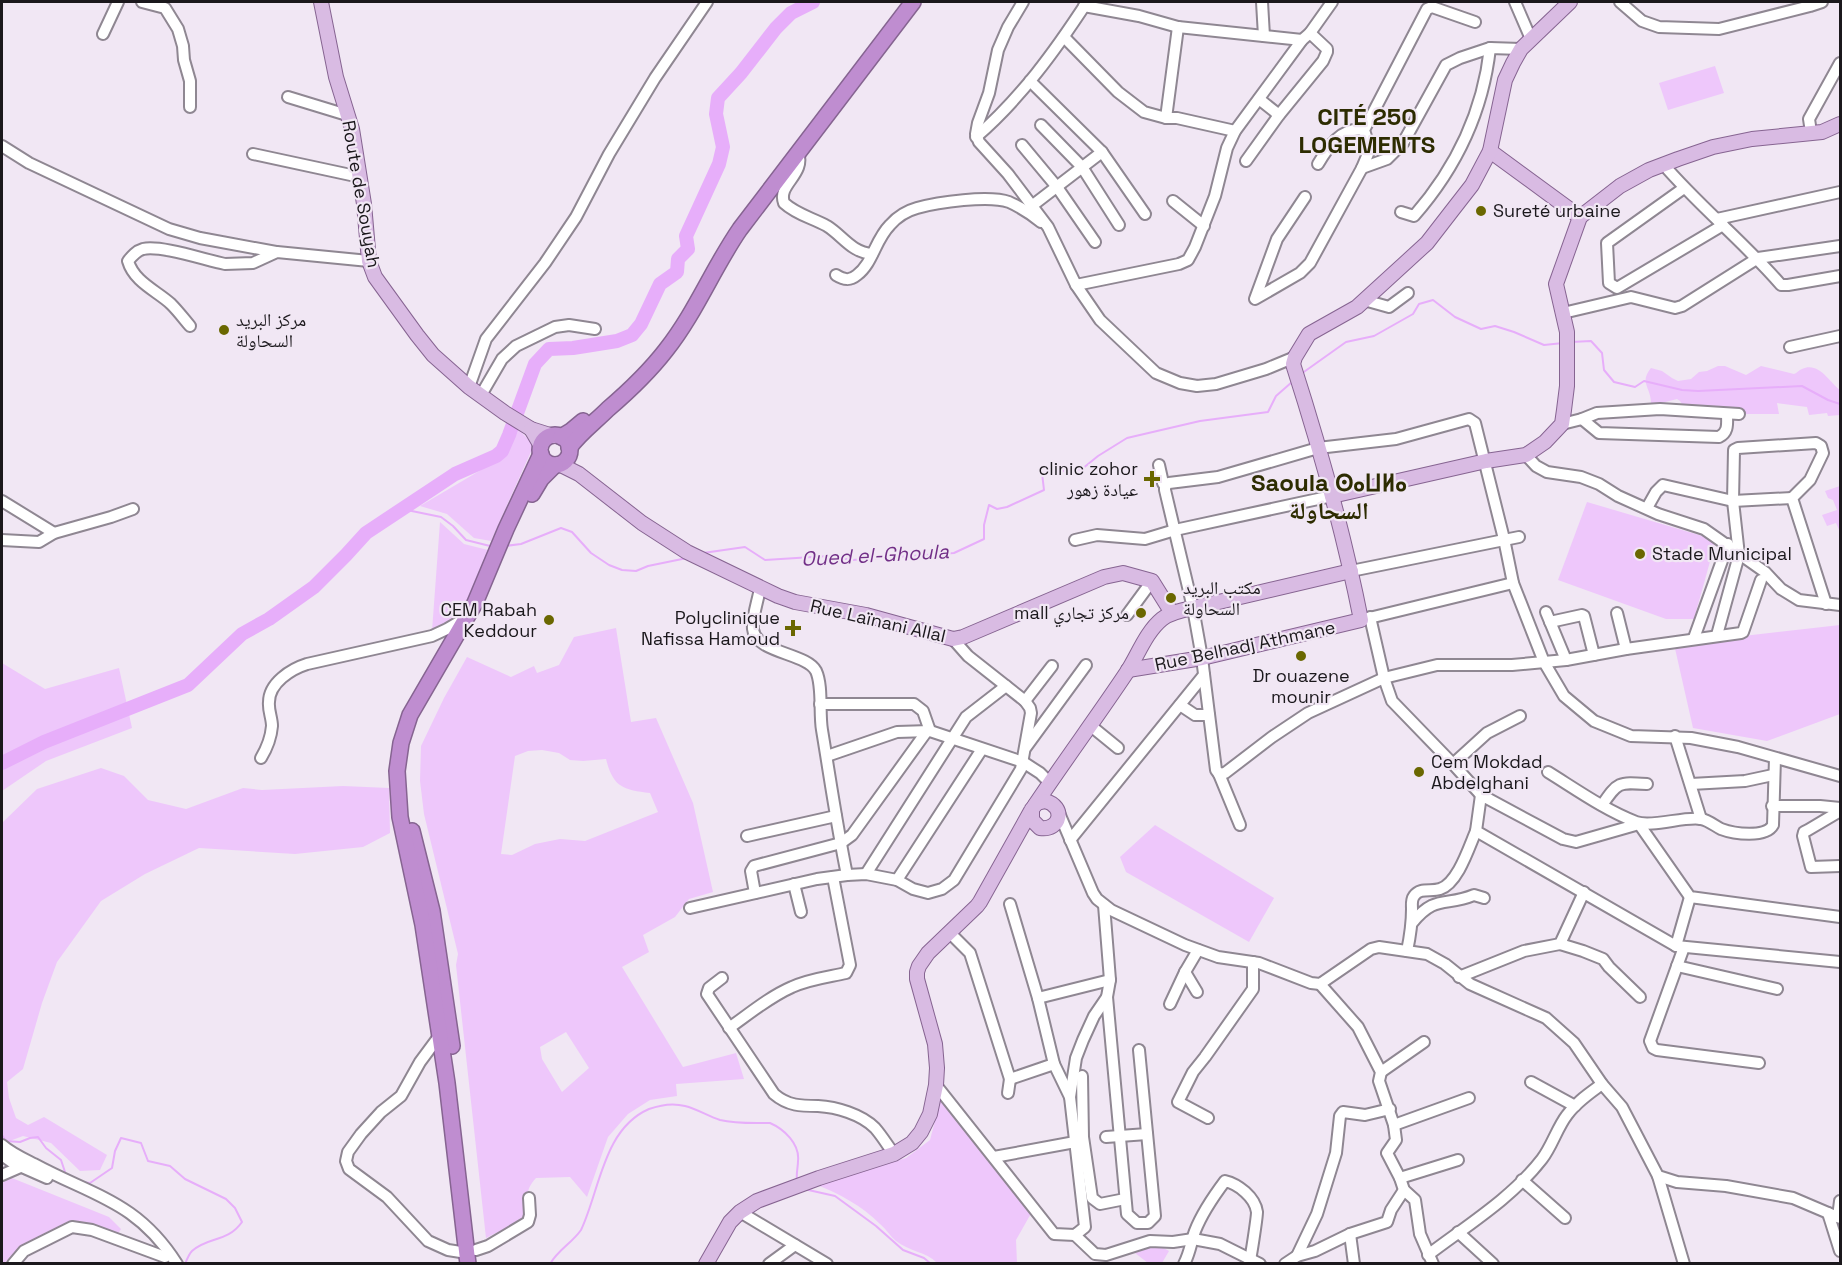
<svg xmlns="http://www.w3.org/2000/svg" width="1842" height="1265" font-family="'Space Grotesk','Noto Naskh Arabic','Noto Sans Tifinagh',sans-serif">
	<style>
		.green { fill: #eec7fb; fill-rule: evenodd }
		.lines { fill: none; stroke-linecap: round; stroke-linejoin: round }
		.stream { stroke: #e7aefa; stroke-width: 2 }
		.river { stroke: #e7aefa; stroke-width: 14 }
		.minor-casing { stroke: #8f8792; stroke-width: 14 }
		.major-casing { stroke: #866491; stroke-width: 16 }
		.highway-casing { stroke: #866491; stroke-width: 18 }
		.minor { stroke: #fff; stroke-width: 10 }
		.major { stroke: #d9bbe3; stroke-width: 14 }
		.highway { stroke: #bf8dd0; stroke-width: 15 }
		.poi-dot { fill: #6a6700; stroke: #f1e7f4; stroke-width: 2 }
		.labels { text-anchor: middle; stroke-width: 4.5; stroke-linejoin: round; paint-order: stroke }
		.street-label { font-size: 18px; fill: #1b181c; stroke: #f1e7f4 }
		.poi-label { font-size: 18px; fill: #1b181c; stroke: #f1e7f4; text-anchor: start }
		.water-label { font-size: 20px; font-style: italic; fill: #722f87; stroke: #f1e7f4 }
		.district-label { font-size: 24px; font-weight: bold; fill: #2d2c01; stroke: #f1e7f4 }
	</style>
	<rect width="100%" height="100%" fill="#f1e7f4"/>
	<!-- green -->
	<g class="green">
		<polygon points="1715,66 1724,93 1668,110 1659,83"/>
		<path d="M1718 366H1725L1746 375 1761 366 1794 374C1797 373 1799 370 1802 369 1819 361 1830 383 1840 390V415L1828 416 1827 413 1809 415 1807 407 1777 403 1779 414H1688L1680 401 1677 399 1654 405 1651 403C1651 387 1639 383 1651 368L1662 371 1672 378 1678 381 1691 379 1699 372 1707 371Z"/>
		<polygon points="519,430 534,445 491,541 474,538 447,514 420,506 503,457"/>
		<polygon points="1840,486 1840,532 1836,523 1827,526 1822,515 1837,510 1833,500 1828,498 1825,491"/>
		<polygon points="1587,502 1716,540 1694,619 1666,619 1558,580"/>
		<polygon points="440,522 464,544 492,551 463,614 448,624 432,631"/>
		<polygon points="1840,625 1840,714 1767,741 1693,728 1674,644"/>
		<path d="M616 628 631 722 656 718 693 803 713 892 689 899 675 917 643 935 649 952 622 967 683 1067 736 1053 744 1079 676 1084 677 1096 650 1100 628 1114 608 1137 587 1197 570 1177 536 1178C523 1192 530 1198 525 1213 521 1223 495 1233 486 1238L456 965 458 954 424 814 420 781 421 746 444 698 467 657 511 677 534 666 537 673 559 665 574 637ZM542 750 559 753 570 760 583 761 606 759C613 787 623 790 650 793L658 812 585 841 560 839 535 844 512 855 501 854 515 756 528 751ZM566 1032 589 1068 562 1092 542 1059 540 1047Z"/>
		<polygon points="2,663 45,689 119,668 132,728 46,761 2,791"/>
		<polygon points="101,768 124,776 148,800 186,809 243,788 262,790 343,786 389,788 390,833 363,847 295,854 199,848 145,874 101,901 57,962 42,1003 23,1069 7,1082 9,1098 16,1118 28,1125 44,1117 107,1155 100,1170 80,1171 51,1143 23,1136 7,1142 2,1134 2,823 37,789"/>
		<polygon points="1155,825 1274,898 1249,942 1126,872 1120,857"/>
		<path d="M941 1098 1033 1210 1016 1240 1017 1263H937C927 1252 908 1251 896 1241 890 1236 886 1229 880 1224 862 1206 840 1194 817 1185L906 1158 930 1140Z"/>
		<polygon points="2,1174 109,1217 121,1229 117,1235 73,1224 49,1232 25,1246 4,1263 2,1263"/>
		<polygon points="1151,1246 1160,1246 1169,1251 1162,1263 1148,1263 1135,1253"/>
	</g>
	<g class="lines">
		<!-- stream -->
		<g class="stream">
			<polyline points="1571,342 1591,341 1602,353 1604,370 1614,382 1635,387 1644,381 1682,390 1698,391 1802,386 1828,400 1840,404"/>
			<polyline points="1301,374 1346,342 1374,336 1413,314 1419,304 1433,300 1455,317 1481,329 1495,326 1514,332 1544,345 1563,343"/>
			<polyline points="402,509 441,517 453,526 466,540 494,547"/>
			<polyline points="505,546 521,544 561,528 572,532 591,553 609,565 622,570 636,571 648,566 687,558"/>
			<polyline points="703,553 745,547 765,560 828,556 852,560 954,553 984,539 984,525 989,505 997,509 1007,507 1044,490 1042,473 1082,469 1098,456 1127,438 1200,421 1268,412 1276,396 1292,382"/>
			<polyline points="2,1135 6,1141 20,1142 30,1138 38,1137 46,1148 61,1160 66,1175"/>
			<path d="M82 1182 90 1183 112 1168 115 1151 121 1138 141 1143 148 1161 170 1166 185 1179 226 1199 235 1208 242 1222C227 1243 209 1236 192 1251 189 1254 187 1259 185 1264"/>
			<polyline points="804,1189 835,1196 876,1226 903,1250 924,1258 931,1264"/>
			<path d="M550 1264C558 1250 572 1243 581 1230 600 1190 603 1129 649 1109 660 1105 674 1103 685 1106 697 1109 708 1116 720 1120 736 1124 754 1123 770 1123 784 1129 800 1144 798 1161 798 1168 796 1173 797 1180"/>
		</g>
		<!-- river -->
		<polyline class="river" points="2,763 44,742 188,685 242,634 269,619 314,587 346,555 366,533 455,474 496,456 502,451 509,435 535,364 549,349 573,348 617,341 632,335 641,324 660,284 677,272 678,259 688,249 686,236 719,164 723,147 716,114 718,98 741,73 776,28 791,13 813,2"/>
		<!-- minor casing -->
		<g class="minor-casing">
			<g id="minor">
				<polyline points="142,2 165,8 178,29 183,46 184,60 190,81 190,107"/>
				<polyline points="1023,2 1008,27 998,50 989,93 978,123 976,134 979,142 1008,174 1048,227 1076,285 1100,320 1156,373 1180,383 1197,386 1216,384 1266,369 1295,357"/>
				<polyline points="1262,2 1264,36"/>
				<polyline points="1515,2 1531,39"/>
				<polyline points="1620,2 1642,21 1659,27 1719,29 1810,6 1822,2"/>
				<polyline points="1084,6 1139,16 1178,27 1302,40"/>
				<polyline points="103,34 118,2"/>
				<polyline points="1064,37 1118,92 1144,112 1166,118 1177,118 1235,131"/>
				<polyline points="1030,81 1102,152 1145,214"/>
				<polyline points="288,97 347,115"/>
				<polyline points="1259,99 1279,115"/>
				<polyline points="1166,118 1178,27"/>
				<polyline points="1041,125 1082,167 1119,225"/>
				<polyline points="1811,132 1809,119 1840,63"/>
				<path d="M976 137C1021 98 1055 51 1087 2"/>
				<polyline points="1022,145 1057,187 1095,242"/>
				<polyline points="2,146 29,163 169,229 200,238 276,252"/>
				<path d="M798 152C806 175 777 184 784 203 797 215 813 218 827 226 843 236 851 252 872 254"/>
				<polyline points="253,154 360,177"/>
				<polyline points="1246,161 1279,115 1323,61 1327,52 1327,49 1310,33"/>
				<path d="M1318 164C1328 147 1342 126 1364 130"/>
				<path d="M1663 164C1700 207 1744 242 1781 285H1788L1840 276"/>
				<polyline points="1362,168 1387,159 1403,143 1446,65 1460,58 1490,48 1521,49"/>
				<polyline points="1684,188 1607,243 1609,283 1617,288 1723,225"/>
				<polyline points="1305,197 1277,239 1255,299 1300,273 1310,263 1362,168 1370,149 1364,130 1427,9 1432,7 1475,22"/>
				<polyline points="1173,201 1204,226"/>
				<polyline points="1033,205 1102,152"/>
				<path d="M1401 212 1414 216C1456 168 1483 111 1490 48"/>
				<polyline points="1717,219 1840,192"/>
				<path d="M836 275C844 280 850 281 857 275 873 263 875 240 890 225 897 217 906 211 917 208 938 202 989 195 1009 202 1020 207 1031 214 1041 222"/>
				<polyline points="1076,285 1179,264 1188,260 1195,247 1215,196 1227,148 1235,131 1302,40 1310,33 1332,2"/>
				<polyline points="1364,300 1389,307 1408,293"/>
				<polyline points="1563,313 1631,297 1675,308 1682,306 1758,258 1840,246"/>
				<path d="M190 326C184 319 178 311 171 304 157 291 134 282 128 261 132 256 136 251 143 249 161 245 205 260 225 264L253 263 277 252 369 261"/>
				<polyline points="1790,347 1840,336"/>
				<polyline points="469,387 486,339 545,263 576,217 609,154 655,78 707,2"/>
				<polyline points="481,395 502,359 516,346 555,327 569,325 595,329"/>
				<path d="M1582 419 1599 433 1719 437C1729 432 1727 423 1727 414"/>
				<polyline points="1562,424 1582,419 1597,413 1660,409 1739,414"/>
				<polyline points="1526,455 1536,466 1547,472 1581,477 1599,484 1618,496 1658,514 1704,529 1765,572 1781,589 1799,600 1840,605"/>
				<polyline points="1159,465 1163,483 1165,486 1165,490 1193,608 1202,658 1216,770 1219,774 1225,773 1272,737 1308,713 1384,678 1437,665 1512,665 1566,660 1626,649 1741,633 1743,632 1761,580"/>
				<polyline points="1165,486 1169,483 1218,477 1318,448 1396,439 1469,419 1475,423 1504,539 1513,583 1544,662 1564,696 1594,721 1631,736 1691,738 1738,747 1840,776"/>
				<polyline points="2,501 54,533"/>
				<polyline points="1647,508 1656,492 1663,485 1733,501 1792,498"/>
				<polyline points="2,540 39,542 54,533 111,517 133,509"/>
				<polyline points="1075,540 1097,535 1145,539 1175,530 1332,496"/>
				<polyline points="1351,571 1519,537"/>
				<path d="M760 588C758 601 752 616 753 629 755 653 807 653 816 671 823 686 819 713 822 730 830 778 837 827 847 875"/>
				<polyline points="1546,612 1566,660"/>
				<polyline points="1617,613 1626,649"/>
				<polyline points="1127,615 1152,581"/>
				<polyline points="1370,617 1384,678 1392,701 1453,764 1481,795"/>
				<polyline points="1365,619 1513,583"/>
				<polyline points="1550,622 1582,615 1584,616 1594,655"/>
				<polyline points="1717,635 1739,555 1733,501 1734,450 1738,448 1816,443 1821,446 1823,453 1810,480 1792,498 1826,604"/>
				<polyline points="1694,638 1728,544"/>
				<polyline points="1025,701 1052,666"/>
				<polyline points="820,704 914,704 923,711 930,731"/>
				<polyline points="1180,705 1195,715 1209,715"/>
				<polyline points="1091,726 1118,748"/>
				<polyline points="1675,736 1701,819"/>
				<polyline points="1026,747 1086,665"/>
				<polyline points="827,756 897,732 930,731 1023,762 1040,773 1050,783"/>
				<path d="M261 758C267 748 271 738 272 726 272 718 268 710 269 702 269 683 291 669 307 664L432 636 447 629 464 619"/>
				<polyline points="1453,764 1487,733 1520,716"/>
				<path d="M1548 772C1577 790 1605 810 1636 822 1652 828 1684 816 1701 819 1708 820 1715 826 1721 829 1734 834 1766 838 1773 825L1775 758"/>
				<polyline points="1219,774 1240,825"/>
				<polyline points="1691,784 1745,781 1773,775"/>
				<path d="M1602 805C1618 782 1618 782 1647 784"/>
				<polyline points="1772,806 1820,806 1840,808"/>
				<polyline points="1840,811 1808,830 1804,832 1803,836 1811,867 1840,866"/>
				<polyline points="1059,813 1093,893 1097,899 1111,910 1185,945 1218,957 1259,963 1311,983 1320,984 1371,949 1379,947 1427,954 1445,964 1470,984 1546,1018 1574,1043 1602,1084 1622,1107 1658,1176 1677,1182 1726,1186 1793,1198 1840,1218"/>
				<polyline points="747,836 836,816"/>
				<polyline points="1070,840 1204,675"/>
				<polyline points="866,874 966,717 1006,686"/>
				<polyline points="897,880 982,749"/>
				<polyline points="794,884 801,912"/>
				<polyline points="755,893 751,871 754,866 841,843 852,835 927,731"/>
				<polyline points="690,908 817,879 847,875 866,874 897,880 913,889 928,893 942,889 954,880 1021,769 1031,713 1030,708 1025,701 968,656 953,639"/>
				<polyline points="1840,917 1690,897 1639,824 1576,842 1563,839 1481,795 1476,831 1676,946 1840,962"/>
				<path d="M1412 923C1436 894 1445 907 1474 895L1484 898"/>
				<polyline points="950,933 970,953 1010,1079 1054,1064 1038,998 1010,904"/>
				<polyline points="1560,944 1583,951 1603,959 1609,967 1640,997"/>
				<polyline points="1676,946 1690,897"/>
				<polyline points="1684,947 1650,1041 1653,1048 1657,1050 1759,1063"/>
				<path d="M1407 951C1410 937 1412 924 1412 909 1412 905 1411 900 1414 896 1420 887 1431 892 1440 889 1458 883 1469 847 1476 831"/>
				<polyline points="1677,966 1777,989"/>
				<polyline points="1185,972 1197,992"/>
				<polyline points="1459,977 1524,951 1560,944 1584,892"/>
				<path d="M722 978 709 988 707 994 774 1094C788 1106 801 1106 818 1106 836 1107 861 1114 875 1128 882 1136 888 1146 894 1154"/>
				<polyline points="1320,984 1358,1027 1381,1072 1379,1081 1394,1125 1396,1140 1387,1153 1400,1178 1404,1190 1415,1200 1420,1234 1433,1264"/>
				<polyline points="1107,997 1127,1214 1137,1223 1148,1223 1155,1216 1139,1050"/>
				<polyline points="1038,998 1110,980"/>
				<polyline points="1170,1004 1185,972 1198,950"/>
				<path d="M729 1028C749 1014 769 997 792 987 809 979 828 977 846 973L850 965 833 877"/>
				<polyline points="440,1035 420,1062 401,1096 381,1112 361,1134 348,1152 346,1161 349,1169 387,1197 428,1241 448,1250 467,1253"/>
				<polyline points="1054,1064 1070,1097"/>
				<polyline points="1381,1072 1424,1042"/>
				<polyline points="1082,1076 1083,1137 1092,1198 1100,1204 1125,1199"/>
				<polyline points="1531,1082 1575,1106"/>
				<polyline points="936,1085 1054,1234 1075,1235 1085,1227 1070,1097 1076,1058 1083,1040 1094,1016 1107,997 1110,980 1104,905"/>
				<polyline points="1008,1093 1010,1079"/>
				<polyline points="1208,1118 1178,1102 1193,1072 1205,1057 1253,989 1253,962"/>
				<polyline points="1394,1125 1469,1098"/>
				<polyline points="1106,1137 1147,1134"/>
				<path d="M2 1145C11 1153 22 1158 34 1164 93 1196 137 1201 177 1264"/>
				<polyline points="2,1155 13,1163 47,1178"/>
				<polyline points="994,1157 1075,1142"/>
				<polyline points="2,1175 25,1165"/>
				<polyline points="1658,1176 1684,1264"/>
				<polyline points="1400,1178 1458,1160"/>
				<polyline points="1522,1180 1565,1218"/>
				<polyline points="740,1212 827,1264"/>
				<polyline points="1828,1213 1840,1251"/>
				<polyline points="1838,1217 1840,1201"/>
				<polyline points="1458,1232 1493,1264"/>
				<polyline points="1350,1234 1354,1264"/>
				<polyline points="1075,1235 1095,1254 1106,1255 1150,1241 1173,1242 1193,1239 1220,1244 1260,1264"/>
				<polyline points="476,1250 488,1246 528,1222 530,1215 529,1198"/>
				<path d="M1428 1255C1466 1226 1512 1198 1542 1159 1552 1146 1557 1128 1567 1115 1576 1102 1590 1093 1602 1084"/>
				<polyline points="1297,1256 1317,1214 1336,1153 1340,1116 1343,1112 1365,1115 1390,1109"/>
				<polyline points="13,1264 24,1251 72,1227 92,1230 165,1257"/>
				<polyline points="769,1264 795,1245"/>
				<path d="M1184 1264C1190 1253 1191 1242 1195 1231 1202 1213 1213 1197 1225 1181 1238 1184 1255 1197 1257 1212 1257 1217 1251 1258 1249 1264"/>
				<polyline points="1285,1264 1297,1256 1315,1251 1350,1234 1387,1222 1391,1210 1404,1190"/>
			</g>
		</g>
		<!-- major casing -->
		<g class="major-casing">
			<g id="major">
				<polyline points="321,2 336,77 352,129 364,204 369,261 375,277 417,335 433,355 469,387 505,413 531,429 553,436"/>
				<polyline points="1490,151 1580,217"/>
				<polyline points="531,429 541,446"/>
				<polyline points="559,464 579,474 642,523 687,552 778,596 795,602 866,615 953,639 963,637 1104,577 1123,573 1152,581 1172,613"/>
				<polyline points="1332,496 1486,461 1526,455 1545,442 1562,424 1564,410 1567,386 1567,332 1556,284 1580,217 1620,186 1649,170 1678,159 1713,147 1752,139 1822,132 1840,124"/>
				<path d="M1128 670 1202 658 1361 620C1344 534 1320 448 1293 364L1295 357 1309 334 1357 307 1427 243 1451 212 1472 185 1490 151 1505 80 1513 63 1521 49 1570 2"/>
				<path d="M1035 805C1065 760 1097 717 1127 672 1138 655 1146 632 1162 619 1171 612 1183 610 1193 608L1351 571"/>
				<path d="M706 1264 730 1222 740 1212 757 1201 819 1178 894 1154 912 1143 921 1132 930 1114 936 1085 937 1068 935 1044 917 979V972L919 966 928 953 977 906 980 902 1032 809 1037 803 1045 801C1066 806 1061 831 1040 828L1032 820V809"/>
			</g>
		</g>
		<!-- highway casing -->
		<g class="highway-casing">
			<g id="highway">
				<circle cx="555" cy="450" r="15"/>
				<polyline points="561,437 571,431 583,421"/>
				<path d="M569 448C580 433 595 422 608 409 629 391 649 372 666 350 696 312 713 268 740 229L913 2"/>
				<polyline points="532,494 541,479 555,465"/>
				<polyline points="412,831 432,911 452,1046"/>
				<polyline points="468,1264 447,1083 423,925 400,817 397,771 401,743 410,715 475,603 506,529 541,454"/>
			</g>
		</g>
		<!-- minor -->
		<use href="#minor" class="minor"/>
		<!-- major -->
		<use href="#major" class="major"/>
		<!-- highway -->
		<use href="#highway" class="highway"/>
	</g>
	<!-- markers -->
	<g class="poi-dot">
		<circle cx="1481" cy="211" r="6"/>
		<circle cx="224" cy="330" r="6"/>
		<path d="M1149 470h6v6h6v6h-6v6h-6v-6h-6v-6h6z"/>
		<circle cx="1640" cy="554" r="6"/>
		<circle cx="1171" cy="598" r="6"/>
		<circle cx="1141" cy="613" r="6"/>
		<circle cx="549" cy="620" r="6"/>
		<path d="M790 619h6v6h6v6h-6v6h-6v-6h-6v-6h6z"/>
		<circle cx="1301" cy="656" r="6"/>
		<circle cx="1419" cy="772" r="6"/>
	</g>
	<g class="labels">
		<!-- street labels -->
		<g class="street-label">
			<text transform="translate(361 194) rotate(80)" y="6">Route de Souyah</text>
			<text transform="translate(878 621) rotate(13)" y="6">Rue Laïnani Allal</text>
			<text transform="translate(1245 646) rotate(-12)" y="6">Rue Belhadj Athmane</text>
		</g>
		<!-- poi labels -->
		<g class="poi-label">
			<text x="1493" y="217">Sureté urbaine</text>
			<text x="236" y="326">مركز البريد<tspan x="236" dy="21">السحاولة</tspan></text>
			<text x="1138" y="475" text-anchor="end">clinic zohor<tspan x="1138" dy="21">عيادة زهور</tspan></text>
			<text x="1652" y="560">Stade Municipal</text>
			<text x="1183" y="594">مكتب البريد<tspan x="1183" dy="21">السحاولة</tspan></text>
			<text x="537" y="616" text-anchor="end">CEM Rabah<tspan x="537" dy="21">Keddour</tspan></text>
			<text x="1129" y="619" text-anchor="end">mall مركز تجاري</text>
			<text x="780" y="624" text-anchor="end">Polyclinique<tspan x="780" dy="21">Nafissa Hamoud</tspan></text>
			<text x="1301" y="682" text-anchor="middle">Dr ouazene<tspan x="1301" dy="21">mounir</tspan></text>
			<text x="1431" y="768">Cem Mokdad<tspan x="1431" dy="21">Abdelghani</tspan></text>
		</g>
		<!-- water labels -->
		<g class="water-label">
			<text transform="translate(875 555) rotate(-3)" y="7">Oued el-Ghoula</text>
		</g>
		<!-- district labels -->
		<g class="district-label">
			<text x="1367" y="125">CITÉ 250<tspan x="1367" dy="28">LOGEMENTS</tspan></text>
			<text x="1329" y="491">Saoula ⵙⴰⵡⵍⴰ<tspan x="1329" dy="28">السحاولة</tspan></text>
		</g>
	</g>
	<!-- border -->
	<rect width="1842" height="1265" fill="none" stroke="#1b181c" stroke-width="6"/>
</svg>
